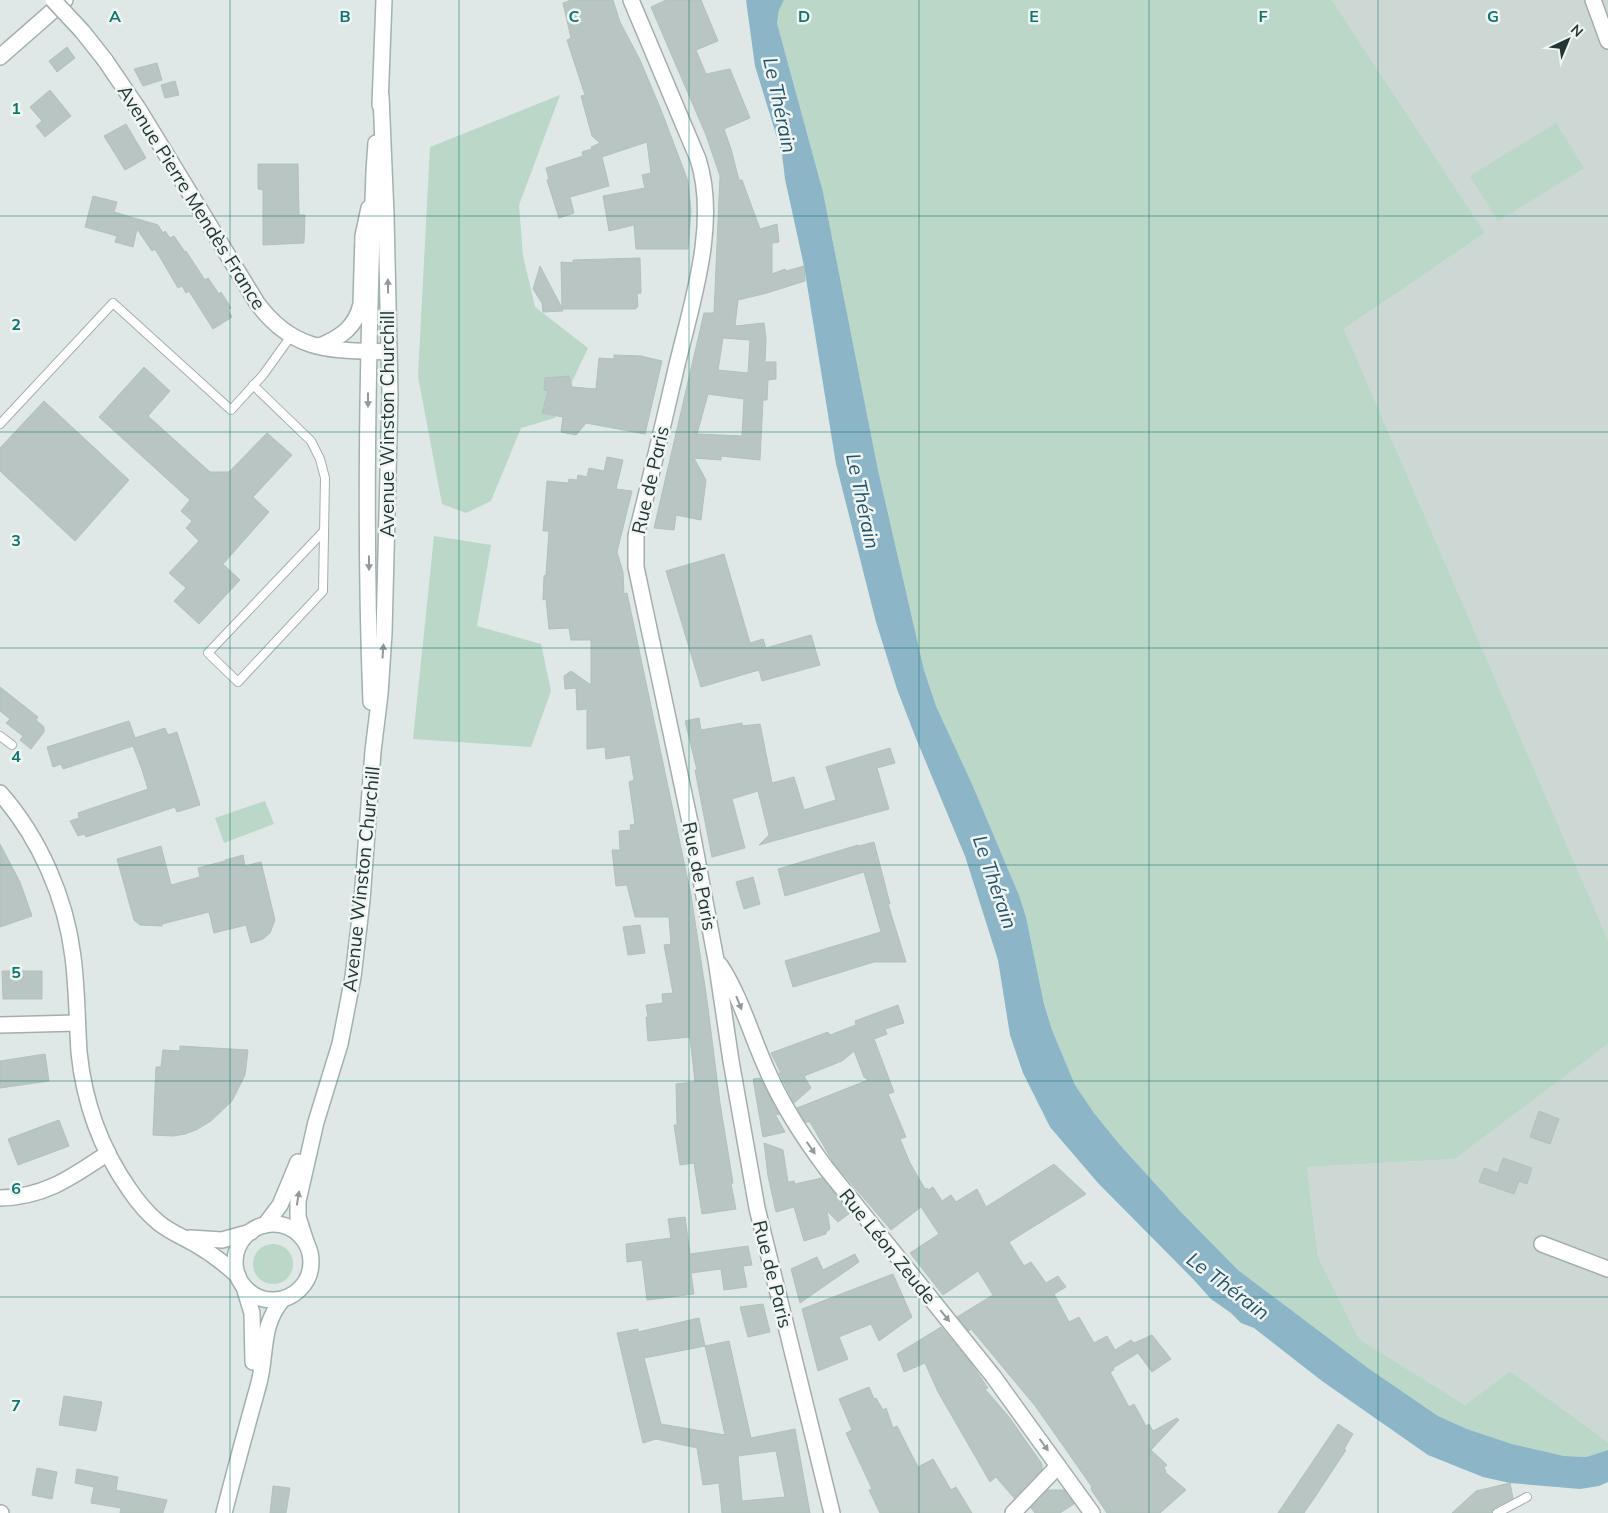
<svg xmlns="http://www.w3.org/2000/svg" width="1608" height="1513" font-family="Mulish,sans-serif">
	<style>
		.built { fill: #cdd8d5 }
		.green { fill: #bad7c7 }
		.water { fill: #8cb5c8 }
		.building { fill: #b8c5c2; stroke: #b2c1bd; fill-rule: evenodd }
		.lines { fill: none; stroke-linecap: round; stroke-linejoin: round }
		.service-casing { stroke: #a3afad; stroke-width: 10 }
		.minor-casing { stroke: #a3afad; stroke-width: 18 }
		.tertiary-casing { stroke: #a3afad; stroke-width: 18 }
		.secondary-casing { stroke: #9fb2af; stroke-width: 18 }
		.service { stroke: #fff; stroke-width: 8 }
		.minor { stroke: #fff; stroke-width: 15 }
		.tertiary { stroke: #fff; stroke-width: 15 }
		.secondary { stroke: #fff; stroke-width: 15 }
		.minor-bridge-casing { stroke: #a3afad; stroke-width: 18; stroke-linecap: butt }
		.minor-bridge { stroke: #fff; stroke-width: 15 }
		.oneway { fill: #909a9a }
		.grid { fill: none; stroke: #0f766e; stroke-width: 1; stroke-opacity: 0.55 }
		.labels { text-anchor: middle; stroke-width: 5; stroke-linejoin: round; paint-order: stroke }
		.street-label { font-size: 19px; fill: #223634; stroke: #eff5f3 }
		.water-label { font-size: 20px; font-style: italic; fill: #24536a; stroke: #eff5f3 }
		.grid-label { font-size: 16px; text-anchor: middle; font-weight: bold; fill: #0f766e; stroke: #eff5f3; stroke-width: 5; stroke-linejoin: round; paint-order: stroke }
	</style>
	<rect width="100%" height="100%" fill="#dfe8e6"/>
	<!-- built -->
	<g class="built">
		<polygon points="1332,0 1608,0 1608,940 1344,329 1485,233"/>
		<polygon points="1608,1044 1608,1442 1510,1371 1465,1405 1359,1339 1318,1257 1307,1167 1455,1159"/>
	</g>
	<!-- green -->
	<g class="green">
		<polygon points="784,0 1332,0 1485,233 1344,329 1608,940 1608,1044 1455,1159 1307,1167 1318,1257 1359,1339 1465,1405 1510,1371 1608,1442 1608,1450 1586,1457 1564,1456 1512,1444 1467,1429 1438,1416 1368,1368 1238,1270 1180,1211 1120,1145 1094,1113 1075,1085 1052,1030 1044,1004 1026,917 1019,895 972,784 936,706 924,670 878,470 823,192 777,23 779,10"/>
		<polygon points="560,95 519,205 523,256 535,307 588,348 555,418 521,428 491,501 466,513 442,504 418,376 430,147"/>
		<polygon points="1556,123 1584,168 1498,221 1470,176"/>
		<polygon points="434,536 491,545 477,626 541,644 551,691 531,747 413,739"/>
		<polygon points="265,801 274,824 224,843 215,818"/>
		<circle cx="273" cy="1264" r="20"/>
	</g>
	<!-- water -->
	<polygon class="water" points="746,0 784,0 779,10 777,23 823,192 878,470 924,670 936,706 972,784 1019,895 1026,917 1044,1004 1052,1030 1075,1085 1094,1113 1120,1145 1180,1211 1238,1270 1368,1368 1438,1416 1467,1429 1512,1444 1564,1456 1586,1457 1608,1450 1608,1482 1599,1486 1580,1489 1510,1483 1483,1477 1428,1455 1322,1381 1254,1328 1241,1323 1231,1313 1211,1299 1193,1279 1098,1183 1050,1127 1023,1073 1010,1035 998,960 965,856 915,736 897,689 876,622 836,464 804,266 785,179 782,154 755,66"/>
	<!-- building -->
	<g class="building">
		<polygon points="571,0 613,0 620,22 640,60 661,110 688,181 691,211 688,249 636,249 634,225 609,231 603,196 645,188 642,175 651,173 647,142 602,157 609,186 570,197 574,213 559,218 547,180 549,179 546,168 583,156 582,152 592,149 591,147 600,143 592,136 581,96 585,95 567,40 571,38 563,3"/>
		<path d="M666 0H701L718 41 696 50 706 74 730 69 750 118 724 129 731 149 739 180H742L760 229 777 224 779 242 772 243V274L785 269 786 271 804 266 805 281 767 293 738 300 735 326 764 323 766 338 765 362H776V379L768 380 767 400H763L760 460 721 456V460L694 458 706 480 701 520 676 515 674 530 654 528 704 313H714L720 176 706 135 651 7ZM723 338 750 340 748 373 718 370ZM708 394 744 399 742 436 697 434Z"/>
		<polygon points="67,47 75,58 57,72 49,61"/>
		<polygon points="157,63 162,80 143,86 134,69"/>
		<polygon points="175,81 179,95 165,98 161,85"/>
		<polygon points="50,90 71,116 45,137 36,126 42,121 30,107"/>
		<polygon points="126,124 146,158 125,170 104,136"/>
		<polygon points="258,164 298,164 299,215 305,215 304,243 263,245 263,190 258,189"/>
		<polygon points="93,196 117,202 114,212 158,225 163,233 165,231 170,238 174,236 185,252 186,251 205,280 208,278 219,294 221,292 231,308 228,310 232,317 213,329 189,291 186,293 182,286 178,288 155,249 152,251 137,229 133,247 115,242 117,236 85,227"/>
		<polygon points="640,258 641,293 637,294 638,307 636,307 636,309 562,309 563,311 543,312 542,303 533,289 540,266 562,308 561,262 573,263 573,260"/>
		<polygon points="614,355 641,356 662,361 645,434 586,423 576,435 561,432 563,417 542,413 548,391 544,390 545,378 569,376 572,387 596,389 599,358 614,359"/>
		<polygon points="144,367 170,391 148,416 210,472 229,472 267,433 292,455 253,497 269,512 223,564 240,580 199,624 174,601 186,588 169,573 199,541 186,528 192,521 181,511 190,500 99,417"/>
		<polygon points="44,401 129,480 75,541 0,471 0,448"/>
		<polygon points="607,457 623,460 616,489 632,491 617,552 623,572 624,594 627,593 691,895 707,1000 720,1103 733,1183 731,1184 736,1209 702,1214 694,1163 680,1165 674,1125 677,1125 676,1084 695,1082 690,1037 648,1041 646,1017 648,1017 646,1005 663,1003 662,994 673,993 664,945 671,944 669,917 635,917 627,885 616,886 612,850 620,850 619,831 631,830 630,825 635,824 629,782 634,780 630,755 606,759 605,747 587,749 587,709 577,710 576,688 565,689 564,676 571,671 591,685 591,640 571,640 569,628 549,629 546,599 543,600 544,576 546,575 549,531 543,531 547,481 568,483 569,479 577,480 578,475 587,477 589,468 604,471"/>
		<polygon points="724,554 750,643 763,639 766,648 811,635 820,665 762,681 759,670 701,687 666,571"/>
		<polygon points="0,687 38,717 36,720 44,727 44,732 31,749 20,740 23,736 6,723 10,719 0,711"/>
		<polygon points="699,718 701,730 742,723 742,726 760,724 772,783 794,777 804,810 836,800 826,767 890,748 895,763 877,768 889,809 759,845 769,835 758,791 732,799 745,848 712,857 695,770 697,770 685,721"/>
		<polygon points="129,721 135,738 165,728 168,735 177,732 200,805 177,812 175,807 86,837 84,834 78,836 70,821 79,818 78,813 148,789 141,767 133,746 63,769 61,764 53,767 47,747"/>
		<polygon points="874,842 890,904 888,904 906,962 874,962 793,987 785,961 881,932 864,872 785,896 778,869 858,845 859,846"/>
		<polygon points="0,844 20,882 32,916 0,927"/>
		<polygon points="161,846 171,885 200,877 198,868 225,861 225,860 243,855 245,866 261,862 275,920 270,933 263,939 251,943 246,925 214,933 209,912 162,924 162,926 140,925 134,920 117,859"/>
		<polygon points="753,877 760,904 744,909 736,882"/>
		<polygon points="640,925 645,953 628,955 623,927"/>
		<polygon points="2,971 42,971 42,999 3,999"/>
		<polygon points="898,1005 904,1023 885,1029 887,1034 874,1039 894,1092 888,1094 906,1137 900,1139 910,1163 925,1189 927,1188 928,1190 933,1187 942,1201 951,1195 956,1202 977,1189 986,1207 1054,1164 1086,1194 1009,1242 1024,1266 1031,1262 1046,1283 1058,1276 1066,1287 1054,1294 1069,1322 1079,1317 1094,1343 1107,1336 1115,1350 1131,1340 1134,1343 1152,1335 1171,1359 1152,1372 1138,1353 1113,1368 1114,1370 1110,1372 1129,1407 1134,1404 1146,1426 1149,1424 1153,1431 1177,1418 1179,1420 1151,1450 1167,1465 1164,1468 1166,1471 1165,1472 1186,1490 1160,1513 1107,1513 1092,1491 1091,1488 1092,1487 1036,1407 971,1329 969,1331 957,1317 993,1295 978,1271 943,1295 910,1253 939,1234 921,1207 891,1230 833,1162 810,1122 805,1122 797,1108 868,1080 864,1077 854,1051 842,1061 804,1076 811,1088 794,1103 779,1073 781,1073 771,1053 828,1032 830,1035 856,1025 855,1021"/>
		<polygon points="180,1046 248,1050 245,1075 232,1101 211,1121 196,1130 185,1134 173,1136 153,1135 156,1067 161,1067 163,1050 180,1051"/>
		<polygon points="45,1054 49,1081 0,1088 0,1061"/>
		<polygon points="760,1078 779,1115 775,1114 785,1132 763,1137 753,1079"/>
		<polygon points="1539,1111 1559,1119 1550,1144 1530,1137"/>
		<polygon points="59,1120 69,1146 18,1165 8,1139"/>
		<polygon points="764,1143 783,1150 788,1182 794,1181 795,1184 822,1178 850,1213 838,1222 827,1211 830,1229 826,1232 826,1234 804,1241 794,1207 776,1212 768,1176"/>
		<polygon points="1503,1158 1532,1168 1527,1184 1519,1181 1514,1194 1479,1182 1484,1168 1498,1173"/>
		<polygon points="685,1217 690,1254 748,1246 752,1265 743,1266 747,1287 724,1290 721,1269 691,1273 694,1294 647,1300 642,1260 627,1262 626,1244 671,1238 668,1219"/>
		<polygon points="855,1254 859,1262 800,1303 791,1269 817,1257 823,1270"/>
		<polygon points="893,1274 912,1317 879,1341 871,1324 839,1337 848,1359 818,1371 802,1309"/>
		<polygon points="763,1304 770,1332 748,1337 740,1307"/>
		<path d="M699 1318 705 1346 729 1341 751 1438 795 1429 810 1513H722L719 1483 703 1485 697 1448 656 1439 643 1443 617 1333 638 1329V1332ZM705 1346 709 1363 725 1435 661 1424 644 1358ZM776 1451 785 1497 742 1501 738 1456Z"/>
		<polygon points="941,1327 970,1362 988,1388 985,1389 1009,1417 1042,1464 1042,1469 1014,1498 996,1477 990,1482 938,1392 925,1363 904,1372 901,1364 897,1354"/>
		<polygon points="869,1387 874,1399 876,1398 883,1410 886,1408 893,1428 897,1426 918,1467 933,1459 951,1490 956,1487 972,1513 880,1513 869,1490 872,1489 846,1433 852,1430 839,1399"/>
		<polygon points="64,1396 102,1402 96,1431 59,1425"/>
		<polygon points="1338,1424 1353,1434 1344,1449 1346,1450 1315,1497 1304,1513 1278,1513"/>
		<polygon points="37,1468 57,1472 52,1499 32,1495"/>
		<polygon points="77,1469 118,1477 116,1490 167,1500 163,1513 120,1513 121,1508 91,1503 94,1487 75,1483"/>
		<polygon points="1510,1483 1513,1498 1494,1508 1491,1513 1452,1513 1476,1491"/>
		<polygon points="273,1486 290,1488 286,1513 270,1513"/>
		<polygon points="1048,1490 1064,1490 1074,1504 1060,1513 1035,1513 1031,1508"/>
	</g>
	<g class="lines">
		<!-- service casing -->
		<g class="service-casing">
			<g id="service">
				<polyline points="253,385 311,441 320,459 325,478 323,591 238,682 208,653 323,532"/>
				<polyline points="0,424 113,303 231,410 263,375 291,336"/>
				<polyline points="0,736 12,745"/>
				<polyline points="1497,1513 1527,1497"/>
			</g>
		</g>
		<!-- minor casing -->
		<g class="minor-casing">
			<g id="minor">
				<path d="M631 0 698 159C719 224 691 305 676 369 663 425 650 481 636 536V567L691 827 716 960 731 1061 757 1208 832 1513"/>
				<polyline points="1593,0 1608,41"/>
				<path d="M105 60 139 110 257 303C294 353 331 350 389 352"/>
				<path d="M320 346C341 337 356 327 361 304L363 236 369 208"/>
				<path d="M0 793C39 837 66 898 73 957 77 988 77 1020 79 1052 84 1101 101 1149 129 1189 137 1201 148 1214 159 1223 170 1232 183 1237 195 1244 211 1253 224 1263 238 1276"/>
				<path d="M720 965C741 997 751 1035 767 1070 782 1105 803 1137 826 1168L993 1376 1092 1513"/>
				<polyline points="0,1025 77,1023"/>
				<path d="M0 1198C45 1197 72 1177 108 1153"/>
				<polyline points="190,1238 222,1240 251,1232"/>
				<polyline points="1542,1244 1608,1269"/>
				<polyline points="0,1513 1,1513"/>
				<polyline points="1013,1513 1058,1466"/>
			</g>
		</g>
		<!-- tertiary casing -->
		<g class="tertiary-casing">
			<polyline id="tertiary" points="0,57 65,0"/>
		</g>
		<!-- secondary casing -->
		<g class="secondary-casing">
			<g id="secondary">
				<polyline points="380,105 384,0"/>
				<path d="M371 702C364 525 368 348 374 171L376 143"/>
				<circle cx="273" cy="1262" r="38"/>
				<polyline points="265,1225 280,1205 298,1162"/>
				<polyline points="307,1245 298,1217 298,1201 316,1122 340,1044 353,977 362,900 373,751 380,694 384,633 390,395 386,215 381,96"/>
				<polyline points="244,1287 252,1313 253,1362"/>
				<path d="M224 1513C235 1470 247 1426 259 1383 267 1352 260 1326 283 1299"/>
			</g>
		</g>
		<!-- service -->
		<use href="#service" class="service"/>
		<!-- minor -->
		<use href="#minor" class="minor"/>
		<!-- tertiary -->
		<use href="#tertiary" class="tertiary"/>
		<!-- secondary -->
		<use href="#secondary" class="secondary"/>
		<!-- minor-bridge casing -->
		<g class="minor-bridge-casing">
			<polyline id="minor-bridge" points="53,0 82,31 105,60"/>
		</g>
		<!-- minor-bridge -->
		<use href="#minor-bridge" class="minor-bridge"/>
	</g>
	<!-- one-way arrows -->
	<defs><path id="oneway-solid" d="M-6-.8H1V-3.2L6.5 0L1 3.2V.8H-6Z" transform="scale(1.25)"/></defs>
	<g class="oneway">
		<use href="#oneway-solid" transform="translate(388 286) rotate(-91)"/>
		<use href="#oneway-solid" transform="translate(368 400) rotate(90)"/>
		<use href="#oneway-solid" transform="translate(369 563) rotate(90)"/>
		<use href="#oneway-solid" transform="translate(383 651) rotate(-86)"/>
		<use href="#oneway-solid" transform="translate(739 1003) rotate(68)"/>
		<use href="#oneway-solid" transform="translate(811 1148) rotate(55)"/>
		<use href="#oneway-solid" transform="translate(298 1198) rotate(-81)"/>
		<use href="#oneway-solid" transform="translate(945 1316) rotate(51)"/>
		<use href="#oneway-solid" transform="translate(1044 1445) rotate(54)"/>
	</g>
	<!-- grid -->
	<path class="grid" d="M230 0V1513M459 0V1513M689 0V1513M919 0V1513M1149 0V1513M1378 0V1513M0 216H1608M0 432H1608M0 648H1608M0 865H1608M0 1081H1608M0 1297H1608"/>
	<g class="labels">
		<!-- street labels -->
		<g class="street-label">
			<text transform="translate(192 197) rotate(58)" y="7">Avenue Pierre Mendès France</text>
			<text transform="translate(387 424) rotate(-90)" y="7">Avenue Winston Churchill</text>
			<text transform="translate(650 480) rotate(-77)" y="7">Rue de Paris</text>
			<text transform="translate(700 876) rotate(79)" y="7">Rue de Paris</text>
			<text transform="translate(361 879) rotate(-84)" y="7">Avenue Winston Churchill</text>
			<text transform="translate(888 1246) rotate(51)" y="7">Rue Léon Zeude</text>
			<text transform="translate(773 1274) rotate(76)" y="7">Rue de Paris</text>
		</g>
		<!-- water labels -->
		<g class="water-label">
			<text transform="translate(780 105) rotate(78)" y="7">Le Thérain</text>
			<text transform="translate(863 501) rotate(78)" y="7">Le Thérain</text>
			<text transform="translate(995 882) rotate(71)" y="7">Le Thérain</text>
			<text transform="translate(1228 1286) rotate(37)" y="7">Le Thérain</text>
		</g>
	</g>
	<g class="grid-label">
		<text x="115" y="22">A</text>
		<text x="345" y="22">B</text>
		<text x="574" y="22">C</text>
		<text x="804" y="22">D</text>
		<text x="1034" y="22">E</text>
		<text x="1263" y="22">F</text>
		<text x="1493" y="22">G</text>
		<text x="16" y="114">1</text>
		<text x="16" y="330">2</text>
		<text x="16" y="546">3</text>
		<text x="16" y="762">4</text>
		<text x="16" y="978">5</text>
		<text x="16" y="1194">6</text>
		<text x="16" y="1411">7</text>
	</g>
	<!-- north arrow -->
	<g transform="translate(1568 40) rotate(44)" stroke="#eff5f3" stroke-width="4" paint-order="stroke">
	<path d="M0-4L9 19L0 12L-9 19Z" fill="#223634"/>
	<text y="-8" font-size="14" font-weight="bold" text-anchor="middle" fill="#223634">N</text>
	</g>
</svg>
